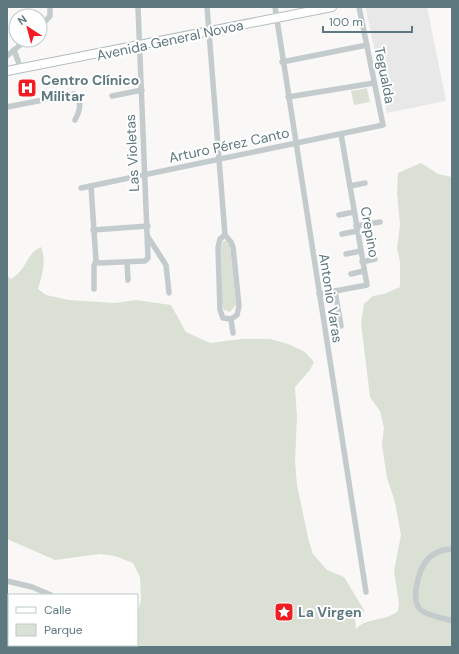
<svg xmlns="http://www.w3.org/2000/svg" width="459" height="654" font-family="'DM Sans',sans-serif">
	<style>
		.built { fill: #e7e8e7 }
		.green { fill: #dbe0d5 }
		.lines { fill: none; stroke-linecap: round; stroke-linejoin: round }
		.secondary-casing { stroke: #b4bec0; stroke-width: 10 }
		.street { stroke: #c4cbcd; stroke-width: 5.5 }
		.secondary { stroke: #fff; stroke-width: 8 }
		.labels { text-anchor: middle; stroke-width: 4; stroke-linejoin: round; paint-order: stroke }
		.street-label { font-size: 14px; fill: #5d787e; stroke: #fff }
		.poi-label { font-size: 14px; font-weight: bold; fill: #5d787e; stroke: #fff; text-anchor: start }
	</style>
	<rect width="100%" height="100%" fill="#f9f8f6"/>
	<!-- built -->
	<polygon class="built" points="371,7 427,7 446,101 387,113 366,8"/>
	<!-- green -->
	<g class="green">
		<polygon points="367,88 370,102 354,105 351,91"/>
		<path d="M421 163 438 174 452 177V647H134V645H137V615L141 600 140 577 133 563 115 556 100 554 55 560 7 539V276L11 279C28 269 26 253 41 247 47 261 42 275 38 289L46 295 69 300 115 303 136 300 171 305 186 332 210 343 241 339H270L288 344 305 352 314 362 310 370 295 387 297 417 295 460 297 485 309 542 313 554 327 570 344 577 364 610 363 614 355 616 356 629C366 617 385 622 398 611L399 604 394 571 401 535 395 502 387 478 383 452 382 444 384 428 380 411 370 397 361 323 364 304 373 296 384 294 400 287V262L397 248 400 225 397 193 398 173Z"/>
		<polygon points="223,241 227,241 230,245 236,305 230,312 224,310 222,304 221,248"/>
	</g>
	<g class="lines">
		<!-- secondary casing -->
		<g class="secondary-casing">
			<polyline id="secondary" points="7,71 332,7"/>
		</g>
		<!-- street -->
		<g class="street">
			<polyline points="207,7 225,235 231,242 233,247 239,306 237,315 231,319 223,318 220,310 218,248 220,239 225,235"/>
			<polyline points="275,7 366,592"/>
			<polyline points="40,27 50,16 50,7"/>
			<polyline points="14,50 21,69"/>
			<polyline points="7,56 26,40"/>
			<polyline points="282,62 367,45"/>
			<polyline points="112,96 142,90"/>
			<polyline points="288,97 374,83"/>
			<path d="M7 107 74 94C83 101 80 111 75 120"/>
			<polyline points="91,186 96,261 94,266 94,289"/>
			<polyline points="350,186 365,183"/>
			<polyline points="81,188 383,125 359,7"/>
			<polyline points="339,215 354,212"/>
			<polyline points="356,226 380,222"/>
			<polyline points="93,230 148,226"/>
			<polyline points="342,234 357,231"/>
			<polyline points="148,237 166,265 169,293"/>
			<polyline points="346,254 361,251"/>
			<polyline points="96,261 99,263 145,261 148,258 138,7"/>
			<polyline points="127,262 128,280"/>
			<polyline points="362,262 375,259"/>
			<polyline points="351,274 364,271"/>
			<polyline points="335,291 341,326"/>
			<polyline points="319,294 367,285 341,134"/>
			<polyline points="231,319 233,333"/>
			<path d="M452 549C443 549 433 553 427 560 419 569 409 602 422 611 430 616 443 618 452 621"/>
			<polyline points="7,581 32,587 51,595"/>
			<polyline points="7,622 9,622"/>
			<polyline points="99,645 99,647"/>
		</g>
		<!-- secondary -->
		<use href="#secondary" class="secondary"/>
	</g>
	<!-- icons -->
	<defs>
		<g id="hospital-square" transform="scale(1)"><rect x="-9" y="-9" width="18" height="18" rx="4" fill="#f41c23" stroke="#fff"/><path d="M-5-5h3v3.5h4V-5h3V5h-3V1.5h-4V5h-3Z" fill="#fff"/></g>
		<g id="sight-square" transform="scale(1)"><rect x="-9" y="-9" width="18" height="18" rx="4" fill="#f41c23" stroke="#fff"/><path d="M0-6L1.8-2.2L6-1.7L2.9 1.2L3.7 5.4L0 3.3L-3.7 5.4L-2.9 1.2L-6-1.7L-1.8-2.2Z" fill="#fff"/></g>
	</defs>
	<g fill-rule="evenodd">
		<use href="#hospital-square" x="27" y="88"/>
		<use href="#sight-square" x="284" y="612"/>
	</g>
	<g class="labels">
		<!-- street labels -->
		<g class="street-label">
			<text transform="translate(170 40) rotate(-12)" y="5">Avenida General Novoa</text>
			<text transform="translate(385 75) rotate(79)" y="5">Tegualda</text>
			<text transform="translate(229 145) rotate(-12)" y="5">Arturo Pérez Canto</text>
			<text transform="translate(132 153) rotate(-93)" y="5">Las Violetas</text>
			<text transform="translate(370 232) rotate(80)" y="5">Crepino</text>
			<text transform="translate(331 298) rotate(81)" y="5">Antonio Varas</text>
		</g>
		<!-- poi labels -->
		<g class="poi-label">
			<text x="41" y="85">Centro Clínico<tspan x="41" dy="16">Militar</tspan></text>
			<text x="298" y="617">La Virgen</text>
		</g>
	</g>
	<!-- border -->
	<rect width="459" height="654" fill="none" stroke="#5d787e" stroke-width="16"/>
	<!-- legend -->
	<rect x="8" y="594" width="130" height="52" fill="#ffffff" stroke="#bec9cb"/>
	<rect x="16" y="607" width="20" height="6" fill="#ffffff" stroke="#bec9cb"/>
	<text x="44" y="614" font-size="12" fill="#5d787e">Calle</text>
	<rect x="16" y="624" width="20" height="12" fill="#dbe0d5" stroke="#bec9cb"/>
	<text x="44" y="634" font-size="12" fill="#5d787e">Parque</text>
	<!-- north arrow -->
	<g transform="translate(28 28) rotate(324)"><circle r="19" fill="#ffffff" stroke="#bec9cb"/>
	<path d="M0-3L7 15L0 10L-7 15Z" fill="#f41c23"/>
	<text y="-6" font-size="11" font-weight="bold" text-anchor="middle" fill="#5d787e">N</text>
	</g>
	<!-- scale -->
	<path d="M323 26v6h89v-6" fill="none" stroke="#5d787e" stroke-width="2"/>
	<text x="329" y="26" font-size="12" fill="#5d787e" stroke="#ffffff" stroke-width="3" paint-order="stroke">100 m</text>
</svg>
